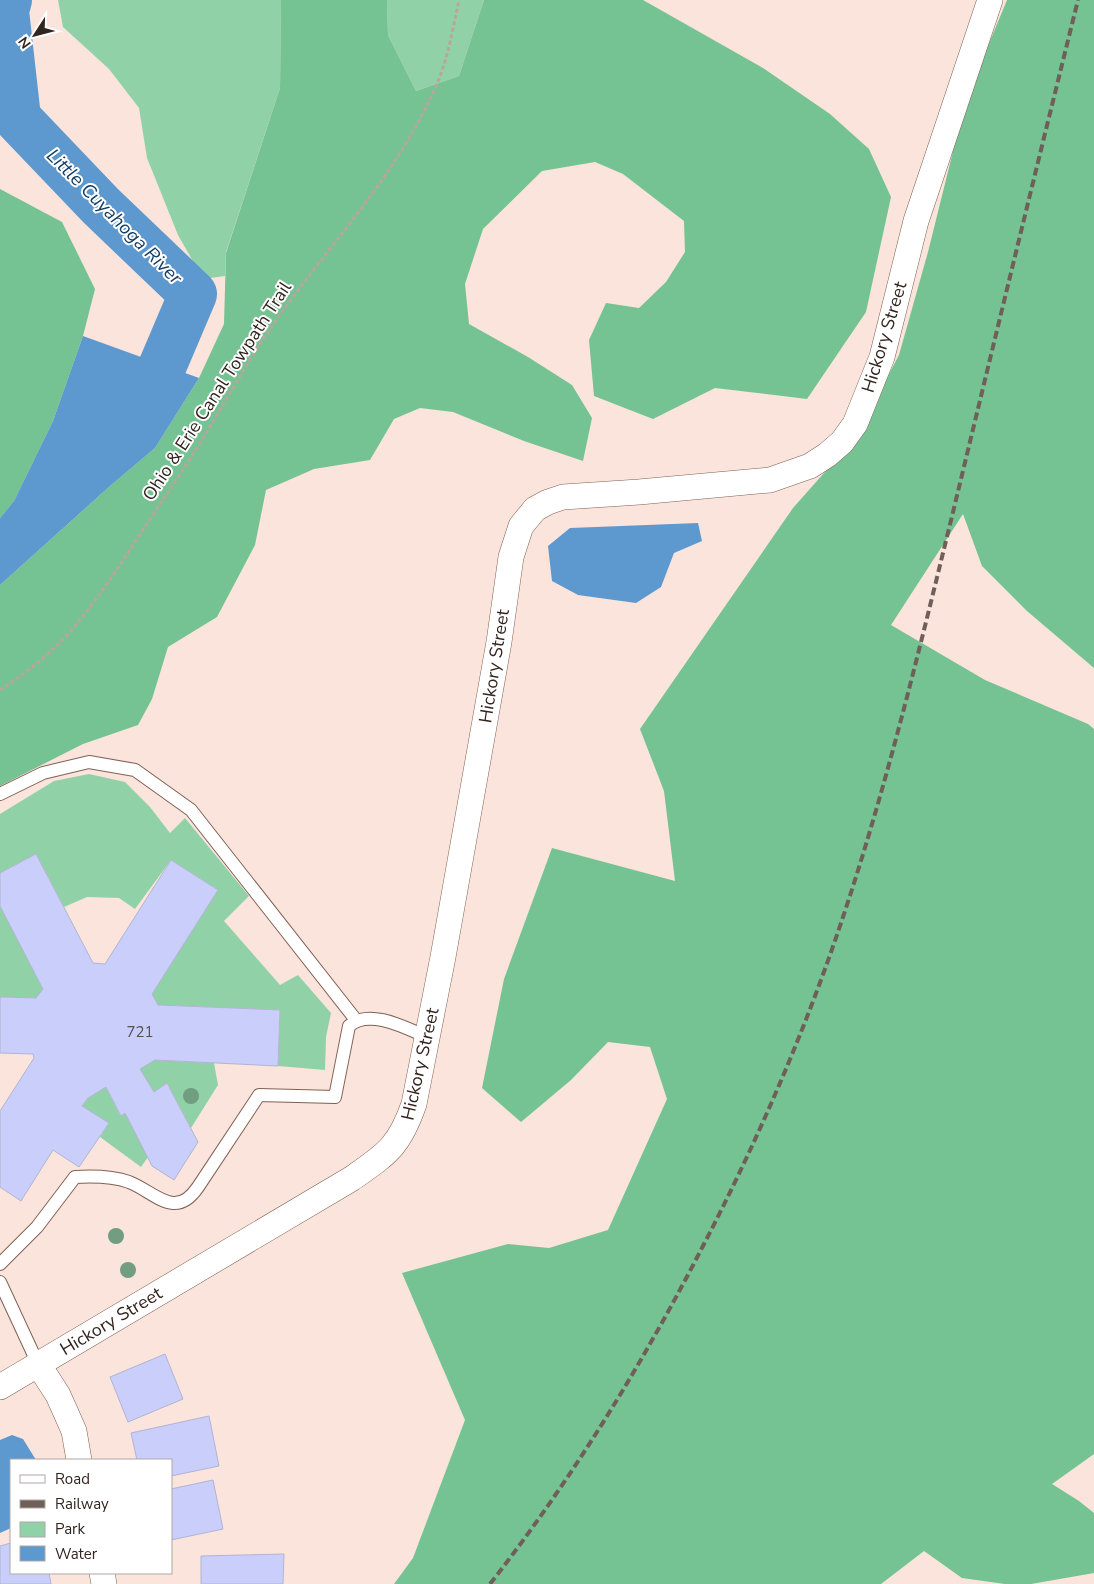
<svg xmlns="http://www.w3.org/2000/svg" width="1094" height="1584" font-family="'Nunito Sans',sans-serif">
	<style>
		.green { fill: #91d1a8 }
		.forest { fill: #75c292 }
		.water { fill: #5d98cf }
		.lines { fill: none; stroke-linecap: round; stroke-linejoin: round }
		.river { stroke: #5d98cf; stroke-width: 48 }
		.building { fill: #cacefb; stroke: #b1b4d4 }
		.service-casing { stroke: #806154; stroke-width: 14 }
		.minor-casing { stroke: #806154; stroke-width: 26 }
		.path { stroke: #b9a59e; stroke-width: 3; stroke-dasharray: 4 2.5; stroke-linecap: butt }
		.service { stroke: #fff; stroke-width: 12 }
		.minor { stroke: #fff; stroke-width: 25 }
		.rail { stroke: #705f59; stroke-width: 4; stroke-dasharray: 8 4; stroke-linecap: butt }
		.tree { fill: #719d81 }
		.labels { text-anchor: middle; stroke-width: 4; stroke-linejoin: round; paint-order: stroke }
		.number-label { font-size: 15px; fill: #584e56 }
		.street-label { font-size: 18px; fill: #32241f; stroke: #fff }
		.water-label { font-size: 19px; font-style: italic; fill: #143f64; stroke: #fff }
	</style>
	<rect width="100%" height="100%" fill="#fae4db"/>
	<!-- green -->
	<g class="green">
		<polygon points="58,0 281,0 280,88 226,252 225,276 203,279 178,235 147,158 139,108 109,69 63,27"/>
		<polygon points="387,0 484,0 459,76 416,91 388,35"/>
		<polygon points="89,774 125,782 150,807 170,833 185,818 249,896 224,921 280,985 298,975 331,1013 326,1037 325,1070 278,1066 280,1010 158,1005 152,994 218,890 171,860 135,909 119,898 87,897 64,907 36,854 0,873 0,814 54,781"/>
		<polygon points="0,906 43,989 36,998 0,997"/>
		<polygon points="155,1060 214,1063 218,1085 191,1128 167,1083 154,1092 140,1069"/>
		<polygon points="106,1087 120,1115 125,1113 148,1157 141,1167 100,1137 109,1123 82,1106 88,1098"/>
	</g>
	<!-- forest -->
	<g class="forest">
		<polygon points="281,0 387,0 388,35 416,91 459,76 484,0 643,0 763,68 830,114 869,149 891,197 866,312 807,399 715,388 653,419 594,396 589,340 606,303 639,308 666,282 685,252 684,221 623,174 595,162 542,171 483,229 465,284 469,324 528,357 572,385 592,418 583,461 524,441 453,412 420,408 394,419 370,460 314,469 266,490 255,545 217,617 168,647 152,699 138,725 83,744 0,786 0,585 110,486 155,448 199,378 224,324 226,253 280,88"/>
		<polygon points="1007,0 1094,0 1094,668 1027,611 982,566 963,514 891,625 985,680 1088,724 1094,729 1094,1454 1052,1484 1079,1501 1094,1513 1094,1573 1031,1584 1005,1584 962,1578 924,1551 881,1584 394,1584 413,1558 465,1420 402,1273 508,1244 549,1248 608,1230 667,1099 650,1047 608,1042 571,1080 521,1122 482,1088 504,979 552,848 675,881 664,791 640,729 793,508 855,438 899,355 928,252 966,99"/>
		<polygon points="0,189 62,222 95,289 83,336 53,421 14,501 0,518"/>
	</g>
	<!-- water -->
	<g class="water">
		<polygon points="83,336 199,378 155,448 110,486 0,585 0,518 14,501 53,421"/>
		<polygon points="698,523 702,541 674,553 661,587 636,603 578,595 552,581 548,546 570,528"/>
		<polygon points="12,1435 23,1439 36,1460 11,1460 11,1528 0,1533 0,1440"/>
	</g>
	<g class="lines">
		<!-- river -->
		<polyline class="river" points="8,0 5,11 17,118 101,206 193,294 159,374 131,423"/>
	</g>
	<!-- building -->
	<g class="building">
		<polygon points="36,854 93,963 105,964 171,860 218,890 152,994 158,1005 280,1010 278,1066 155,1060 140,1069 154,1092 167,1083 198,1142 174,1180 152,1166 125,1113 121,1116 106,1087 88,1098 82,1106 109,1123 79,1167 53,1150 21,1201 0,1187 0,1111 34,1058 33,1054 0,1053 0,997 36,998 43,989 0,906 0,873"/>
		<polygon points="165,1354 183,1399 128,1422 110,1377"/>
		<polygon points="209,1416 219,1466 171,1476 171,1460 137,1460 131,1433"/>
		<polygon points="213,1480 223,1529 171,1540 171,1489"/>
		<polygon points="11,1543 11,1573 49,1573 51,1584 0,1584 0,1546"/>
		<polygon points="284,1554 283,1584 201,1584 201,1556"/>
	</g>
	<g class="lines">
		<!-- service casing -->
		<g class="service-casing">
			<g id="service">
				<polyline points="0,794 43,773 89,762 135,770 191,810 356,1020"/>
				<path d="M0 1264 37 1227 75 1177C92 1176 112 1176 129 1182 155 1192 175 1221 198 1187L259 1095 335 1097 349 1026C369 1008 406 1028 427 1037"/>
				<polyline points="0,1282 38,1364"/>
			</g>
		</g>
		<!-- minor casing -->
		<g class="minor-casing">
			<g id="minor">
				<polyline points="38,1364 58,1395 74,1431 79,1460"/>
				<path d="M0 1387 351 1179C387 1154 399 1147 414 1104L443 957 499 642 511 557 521 526 535 509 548 502 563 497 639 492 770 480 810 466 827 455 842 442 855 424 882 357 916 221 990 0"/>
				<polyline points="102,1573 104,1584"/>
			</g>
		</g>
		<!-- path -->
		<path class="path" d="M0 690C29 671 58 648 79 621 102 593 122 562 142 531 160 504 178 478 195 451 218 415 238 378 261 342 318 256 394 182 436 86 448 59 453 28 459 0"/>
		<!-- service -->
		<use href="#service" class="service"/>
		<!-- minor -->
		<use href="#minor" class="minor"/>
		<!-- rail -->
		<path class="rail" d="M490 1584C573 1478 643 1363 704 1244 750 1155 791 1063 825 969 879 819 916 663 954 508 995 338 1036 169 1078 0"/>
	</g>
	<!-- trees -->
	<g class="tree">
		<circle cx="191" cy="1096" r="8"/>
		<circle cx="116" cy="1236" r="8"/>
		<circle cx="128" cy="1270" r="8"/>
	</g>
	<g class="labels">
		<!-- number labels -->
		<g class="number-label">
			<text x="140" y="1037">721</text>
		</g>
		<!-- street labels -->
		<g class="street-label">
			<text transform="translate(884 337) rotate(-73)" y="6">Hickory Street</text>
			<text transform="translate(217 391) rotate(-57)" y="6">Ohio &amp; Erie Canal Towpath Trail</text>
			<text transform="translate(494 666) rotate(-81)" y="6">Hickory Street</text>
			<text transform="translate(420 1064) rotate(-77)" y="6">Hickory Street</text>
			<text transform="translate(111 1321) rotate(-31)" y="6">Hickory Street</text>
		</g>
		<!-- water labels -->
		<g class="water-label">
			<text transform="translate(115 216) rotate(45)" y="7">Little Cuyahoga River</text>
		</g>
	</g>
	<!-- legend -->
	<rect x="10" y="1459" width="162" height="115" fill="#ffffff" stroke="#ada7a5"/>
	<rect x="20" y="1475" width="25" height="8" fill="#ffffff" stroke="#ada7a5"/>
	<text x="55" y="1484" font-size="15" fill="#32241f">Road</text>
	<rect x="20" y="1500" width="25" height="8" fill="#705f59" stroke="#ada7a5"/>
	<text x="55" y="1509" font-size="15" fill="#32241f">Railway</text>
	<rect x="20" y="1522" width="25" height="15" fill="#91d1a8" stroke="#ada7a5"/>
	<text x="55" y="1534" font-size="15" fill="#32241f">Park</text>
	<rect x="20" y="1546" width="25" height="15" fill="#5d98cf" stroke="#ada7a5"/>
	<text x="55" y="1559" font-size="15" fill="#32241f">Water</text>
	<!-- north arrow -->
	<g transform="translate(35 35) rotate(234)" stroke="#ffffff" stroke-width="4" paint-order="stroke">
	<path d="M0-4L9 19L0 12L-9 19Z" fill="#32241f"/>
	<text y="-8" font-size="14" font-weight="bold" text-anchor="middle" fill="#32241f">N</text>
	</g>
</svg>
